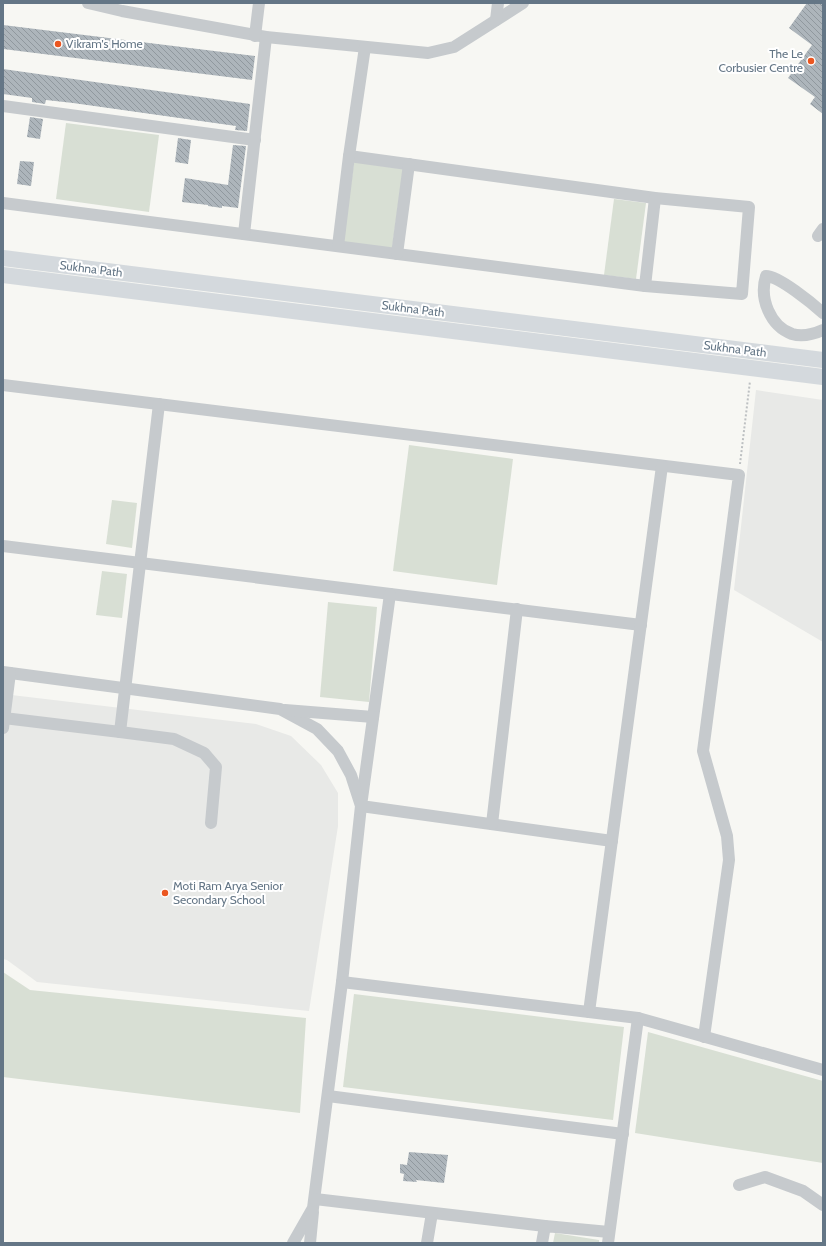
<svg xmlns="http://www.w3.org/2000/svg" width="826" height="1246" font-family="Cabin,sans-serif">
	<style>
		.built { fill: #e8e9e7 }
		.green { fill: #d8dfd4 }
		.building { fill: url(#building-back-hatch) }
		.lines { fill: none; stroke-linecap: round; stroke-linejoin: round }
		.path { stroke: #bdc0c2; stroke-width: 2; stroke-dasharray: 2 2; stroke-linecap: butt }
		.minor { stroke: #c6cacd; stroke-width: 12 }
		.major { stroke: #d4d9dd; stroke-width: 16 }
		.poi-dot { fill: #eb5620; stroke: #fff; stroke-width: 1.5 }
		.labels { text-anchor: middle; stroke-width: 4; stroke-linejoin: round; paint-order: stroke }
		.poi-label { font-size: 12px; fill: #647686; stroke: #fff; text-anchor: start }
		.street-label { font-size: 12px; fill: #647686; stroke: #fff }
	</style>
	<defs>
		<pattern id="building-back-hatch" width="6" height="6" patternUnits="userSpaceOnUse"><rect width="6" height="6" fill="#adb5bb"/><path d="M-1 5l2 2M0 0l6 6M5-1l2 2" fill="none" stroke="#90989e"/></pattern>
	</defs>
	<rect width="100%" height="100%" fill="#f7f7f3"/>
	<!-- built -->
	<g class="built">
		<polygon points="756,390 823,400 823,642 734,590"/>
		<polygon points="3,694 256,724 291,736 321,765 338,793 338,826 309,1011 37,982 7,960 3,959"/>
	</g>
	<!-- green -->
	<g class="green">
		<polygon points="66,123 159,135 149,212 56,199"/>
		<polygon points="354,162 403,169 392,249 343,242"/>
		<polygon points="614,199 646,203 636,279 604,275"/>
		<polygon points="409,445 513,459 497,585 393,571"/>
		<polygon points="112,500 137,503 132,548 106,544"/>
		<polygon points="102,571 127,574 122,618 96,615"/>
		<polygon points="328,602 377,607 369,702 320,697"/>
		<polygon points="3,972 30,990 306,1018 300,1113 3,1077"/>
		<polygon points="354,994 624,1027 613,1120 343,1087"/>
		<polygon points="648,1032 823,1081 823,1163 635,1133"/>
		<polygon points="555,1233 599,1240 599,1243 553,1243"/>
	</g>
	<!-- building -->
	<g class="building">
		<polygon points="807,3 823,3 823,114 810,104 815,97 788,78 812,45 789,28"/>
		<polygon points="3,25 255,56 252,80 3,49"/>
		<polygon points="3,69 250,104 247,131 235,130 236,126 73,103 46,100 45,104 32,102 32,98 3,94"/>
		<polygon points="30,117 43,119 40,139 27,137"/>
		<polygon points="178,138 191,140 188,164 175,162"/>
		<polygon points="233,145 246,146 238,208 222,206 222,208 208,206 208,205 182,202 185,178 228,185"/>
		<polygon points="20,161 34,162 31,186 17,184"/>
		<polygon points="409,1152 448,1155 444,1183 416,1180 417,1182 403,1181 404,1174 400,1173 400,1164 407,1165"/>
	</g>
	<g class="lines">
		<!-- path -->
		<polyline class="path" points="740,464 750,381"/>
		<!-- minor -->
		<g class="minor">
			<polyline points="88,3 122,11 266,37 428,53 454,47 523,3"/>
			<polyline points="496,20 498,3"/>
			<polyline points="255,36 259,3"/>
			<polyline points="3,106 255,140"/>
			<polyline points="3,203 645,286 742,294 749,207 655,198 349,156"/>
			<polyline points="244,234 266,37"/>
			<polyline points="818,236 823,229"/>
			<polyline points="338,246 349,156 365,47"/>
			<polyline points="397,254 409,164"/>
			<polyline points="645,286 655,198"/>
			<path d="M823 313C813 304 779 276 766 276 759 298 770 326 792 334 802 337 814 334 823 330"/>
			<polyline points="3,385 739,475 703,751 727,836 729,860 704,1037"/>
			<polyline points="3,546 641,625"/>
			<polyline points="390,594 361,806 612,841"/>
			<polyline points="3,672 280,709 317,729 338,751 351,775 361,806 342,982 313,1208 293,1243"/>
			<polyline points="285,710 373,717"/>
			<polyline points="4,718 120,732 159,404"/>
			<polyline points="3,728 10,673"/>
			<polyline points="120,732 174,739 204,753 216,767 211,823"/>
			<polyline points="492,824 517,609"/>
			<polyline points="342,982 638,1018 823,1070"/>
			<polyline points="589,1012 662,466"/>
			<polyline points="328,1096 623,1134"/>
			<polyline points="739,1185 765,1177 803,1191 823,1205"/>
			<polyline points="315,1199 545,1226"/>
			<polyline points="310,1243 313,1212"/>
			<polyline points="427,1243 432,1213"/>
			<polyline points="542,1243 545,1226 609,1232"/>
			<polyline points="608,1243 638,1018"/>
		</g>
		<!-- major -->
		<g class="major">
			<polyline points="3,258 823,360"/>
			<polyline points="3,275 823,377"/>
		</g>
	</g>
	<!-- markers -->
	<g class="poi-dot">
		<circle cx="58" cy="44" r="4"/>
		<circle cx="811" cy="61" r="4"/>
		<circle cx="165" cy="893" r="4"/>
	</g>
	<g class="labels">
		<!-- poi labels -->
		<g class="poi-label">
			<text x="66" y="48">Vikram's Home</text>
			<text x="803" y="58" text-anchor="end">The Le<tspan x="803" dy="14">Corbusier Centre</tspan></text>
			<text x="173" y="890">Moti Ram Arya Senior<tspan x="173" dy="14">Secondary School</tspan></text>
		</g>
		<!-- street labels -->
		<g class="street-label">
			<text transform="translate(91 269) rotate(7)" y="4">Sukhna Path</text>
			<text transform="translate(413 309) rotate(7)" y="4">Sukhna Path</text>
			<text transform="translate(735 349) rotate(7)" y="4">Sukhna Path</text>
		</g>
	</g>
	<!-- border -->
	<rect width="826" height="1246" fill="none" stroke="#647686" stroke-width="8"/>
</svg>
